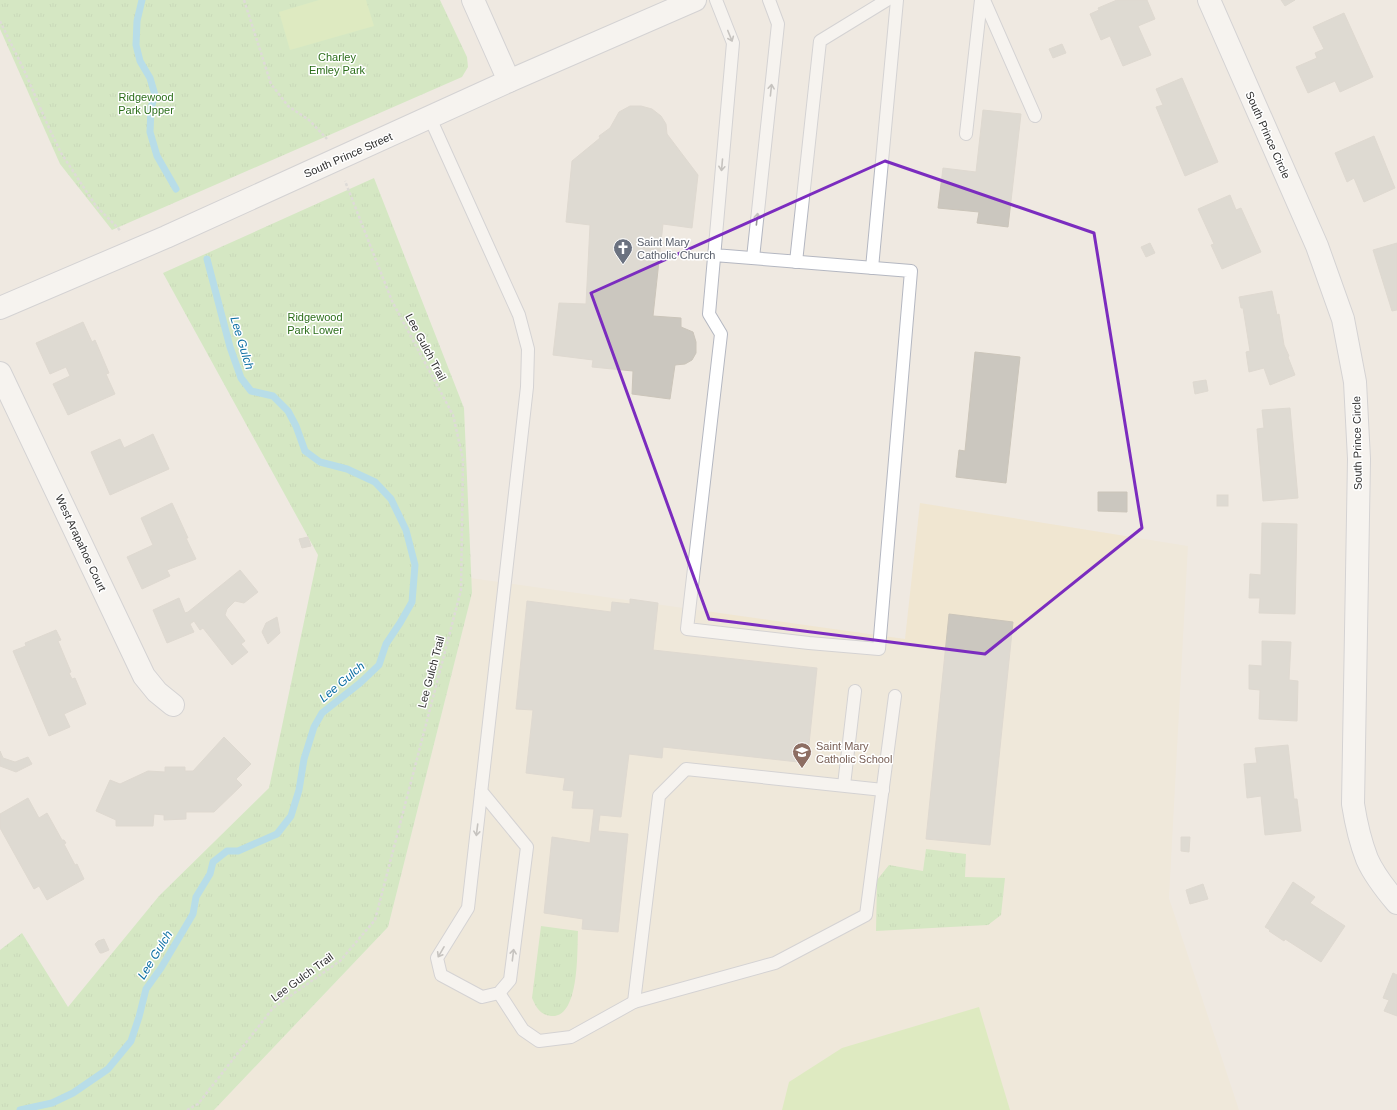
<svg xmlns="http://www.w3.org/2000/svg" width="1397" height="1110" font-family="Arial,sans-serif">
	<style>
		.education { fill: #f0e6d1 }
		.park { fill: url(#park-tufts) }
		.pitch { fill: #c9ec9a }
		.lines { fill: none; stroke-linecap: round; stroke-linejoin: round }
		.stream { stroke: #75cff0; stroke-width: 7 }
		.building { fill: #cbc7bf; stroke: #cbc5ba }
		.service-casing { stroke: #b4b7c1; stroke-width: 14 }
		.minor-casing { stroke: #b4b7c1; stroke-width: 24 }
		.tertiary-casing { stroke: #b4b7c1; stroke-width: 24 }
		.path { stroke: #c9c9c9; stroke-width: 2.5; stroke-dasharray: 3 2; stroke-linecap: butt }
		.service { stroke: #fff; stroke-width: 12 }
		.minor { stroke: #fff; stroke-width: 22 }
		.tertiary { stroke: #fff; stroke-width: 22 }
		.oneway { stroke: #969696 }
		.marked { fill: none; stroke: #7b2cbf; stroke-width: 3; stroke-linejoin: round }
		.labels { text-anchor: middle; stroke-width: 3; stroke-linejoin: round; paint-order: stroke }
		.park-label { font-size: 11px; fill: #2c6e1b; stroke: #fff }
		.street-label { font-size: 11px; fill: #2e2e2e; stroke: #fff }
		.worship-label { font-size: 11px; fill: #5b616d; stroke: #fff; text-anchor: start }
		.education-label { font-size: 11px; fill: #785e54; stroke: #fff; text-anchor: start }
		.water-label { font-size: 12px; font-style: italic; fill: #0d6fa3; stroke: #fff }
	</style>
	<defs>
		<pattern id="park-tufts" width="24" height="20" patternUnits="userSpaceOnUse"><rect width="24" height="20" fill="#b6e59e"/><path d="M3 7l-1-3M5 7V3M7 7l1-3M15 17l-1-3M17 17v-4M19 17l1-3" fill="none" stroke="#9dc588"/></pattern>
	</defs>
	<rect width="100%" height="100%" fill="#efe9e1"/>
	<!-- education -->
	<polygon class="education" points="920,503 1188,546 1169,898 1239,1110 214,1110 388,927 472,593 471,578 905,639"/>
	<!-- park -->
	<g class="park">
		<polygon points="0,0 440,0 467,57 468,67 462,77 112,230 60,164 0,29"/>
		<polygon points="374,178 464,408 472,593 388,927 214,1110 0,1110 0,950 22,933 68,1007 159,896 269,788 318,555 163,273"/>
		<polygon points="926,849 966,854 965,877 1005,878 1001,915 988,925 876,931 877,880 889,865 923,871"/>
		<path d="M541 926 578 931C577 950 580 1019 551 1016 540 1015 536 1007 532 998Z"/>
	</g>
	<!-- pitch -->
	<g class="pitch">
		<polygon points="319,0 366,0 374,26 290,50 279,12"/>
		<polygon points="979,1007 1010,1110 782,1110 789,1082 842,1048"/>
	</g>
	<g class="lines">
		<!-- stream -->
		<g class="stream">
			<polyline points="142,0 137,21 136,45 140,61 150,78 155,95 151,108 150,132 157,156 176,189"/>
			<polyline points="20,1110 52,1103 73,1093 108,1069 131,1041 139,1017 146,989 161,968 193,914 196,897 210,874 213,862 227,851 238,851 277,834 291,816 299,790 304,759 314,727 322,713 360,683 379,665 386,644 400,623 412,602 415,565 406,530 391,499 375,482 347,469 320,462 305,451 296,426 288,411 273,396 251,391 241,378 230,347 207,259"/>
		</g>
	</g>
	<!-- building -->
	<g class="building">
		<polygon points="1117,0 1147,0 1155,19 1138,26 1151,55 1123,66 1110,36 1101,40 1090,14 1099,10 1098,8"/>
		<polygon points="1281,0 1295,0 1285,6"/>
		<polygon points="1344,13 1373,77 1340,92 1335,81 1308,93 1296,67 1317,58 1315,53 1324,49 1313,27"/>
		<polygon points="1062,44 1066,53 1053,58 1049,49"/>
		<polygon points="1182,78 1218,162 1185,176 1156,107 1163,105 1156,89"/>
		<polygon points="630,106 641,106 652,109 661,116 666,124 667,134 698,175 692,228 663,224 653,316 681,318 681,327 693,332 696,342 696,353 692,360 685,364 675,365 670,399 632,394 633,371 592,367 593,360 553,355 559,303 586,304 590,225 566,222 572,161 600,138 599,136 610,128 619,112"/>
		<polygon points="983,110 1021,114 1008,227 977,223 979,212 938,208 943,168 976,172"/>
		<polygon points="1374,136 1395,188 1364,202 1354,178 1347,182 1335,153"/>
		<polygon points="1230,195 1236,210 1241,208 1261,252 1222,269 1211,245 1214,244 1198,209"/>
		<polygon points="1150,243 1155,253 1146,257 1141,247"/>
		<polygon points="1397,243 1397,310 1392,311 1373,250"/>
		<polygon points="1272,291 1277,315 1279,314 1284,345 1289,356 1288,357 1295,375 1270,385 1264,368 1249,372 1246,352 1250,351 1243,308 1241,308 1239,297"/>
		<polygon points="83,322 92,342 95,340 109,373 106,374 115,394 68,415 53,384 70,376 66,367 50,374 36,343"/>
		<polygon points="975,352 1020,357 1006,483 956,477 959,450 965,451"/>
		<polygon points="1206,380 1208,391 1195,394 1193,382"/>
		<polygon points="1290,408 1298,498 1263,501 1257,429 1264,428 1262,410"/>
		<polygon points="153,434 169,469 110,495 91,452 120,439 124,448"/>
		<polygon points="1098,492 1127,492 1127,512 1098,511"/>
		<rect x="1217" y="495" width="11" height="11"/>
		<polygon points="172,503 188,538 186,538 196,559 167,570 170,576 142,589 127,557 153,545 141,518"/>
		<polygon points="1262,523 1297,524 1295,614 1259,613 1260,598 1249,598 1250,574 1261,575"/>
		<polygon points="308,537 311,546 302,548 299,539"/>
		<polygon points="240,570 258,592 244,603 235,601 227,609 225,615 245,641 241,644 248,652 232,665 203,628 200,630 194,621 190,624 194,632 167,643 153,610 179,598 185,613 188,612"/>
		<polygon points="630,599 658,603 653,650 817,668 807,763 663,747 662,758 629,754 621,817 600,815 598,831 628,834 618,932 582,929 583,919 544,913 552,837 590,843 594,809 572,808 574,791 563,790 565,778 526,773 533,710 516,709 527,601 611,612 612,602 630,604"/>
		<polygon points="949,614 1013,622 990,845 926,839"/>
		<polygon points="277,617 280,633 268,644 262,632 266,623"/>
		<polygon points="56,630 61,640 58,641 71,672 69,673 72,679 75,678 86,704 64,714 70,727 49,736 13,651 26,646 25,643"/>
		<polygon points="1262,641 1291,642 1289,680 1298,681 1297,721 1259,719 1260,690 1249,689 1249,665 1262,666"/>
		<polygon points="224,737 251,764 236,779 242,785 214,812 186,812 186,819 164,820 164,815 154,814 153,826 116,826 116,820 96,811 110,780 120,784 148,771 165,772 165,767 185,767 185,771 193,771"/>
		<polygon points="1288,745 1294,799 1297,799 1301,831 1265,835 1261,796 1247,798 1244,764 1257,763 1255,748"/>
		<polygon points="0,751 3,758 15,762 28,757 32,764 16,772 0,766"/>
		<polygon points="28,798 39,818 47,813 62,840 64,840 66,843 64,844 75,865 77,864 84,879 47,900 39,886 34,889 0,828 0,814"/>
		<polygon points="1181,837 1190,837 1189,852 1181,851"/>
		<polygon points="1293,882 1315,897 1310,903 1345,926 1321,962 1285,939 1284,941 1269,931 1270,930 1265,927"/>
		<polygon points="1203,884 1208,899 1190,904 1186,890"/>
		<polygon points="104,939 109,950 102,953 100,953 95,944 98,941"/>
		<polygon points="1393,973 1397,975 1397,1016 1384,1011 1389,1000 1383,998"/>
	</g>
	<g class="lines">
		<!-- service casing -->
		<g class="service-casing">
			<g id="service">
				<polyline points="984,0 1035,116"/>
				<polyline points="430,118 519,315 528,349 527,387 468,908 437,958 441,975 482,997 499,993 510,980 527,847 481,791"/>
				<polyline points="966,134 981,0"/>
				<polyline points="714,255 911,271 879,649 809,643 687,629 721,334 709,314 733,43 716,0"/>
				<polyline points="753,258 778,24 769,0"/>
				<polyline points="796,262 820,41 887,0"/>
				<polyline points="872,268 897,0"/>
				<polyline points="844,785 855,691"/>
				<polyline points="499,993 523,1030 539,1041 571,1037 634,1002 775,963 866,915 895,696"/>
				<polyline points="634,1002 659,796 686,769 883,790"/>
			</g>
		</g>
		<!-- minor casing -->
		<g class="minor-casing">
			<g id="minor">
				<polyline points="473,0 509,81"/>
				<path d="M1209 0 1317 246 1343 319 1355 382 1359 459 1353 804C1356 823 1360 841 1367 859 1374 875 1386 890 1397 903"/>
				<polyline points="0,373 144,676 157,692 173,705"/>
			</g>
		</g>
		<!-- tertiary casing -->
		<g class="tertiary-casing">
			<polyline id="tertiary" points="0,308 166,237 509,81 695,0"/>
		</g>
		<!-- path -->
		<g class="path">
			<polyline points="244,0 271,84 288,106 309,120 327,139"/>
			<polyline points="0,21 24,70 49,128 61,153 96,206 118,228 121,232"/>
			<polyline points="187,1110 198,1104 273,1008 340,961 375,920 461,590 463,459 453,415 392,301 345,181"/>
		</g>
		<!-- service -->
		<use href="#service" class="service"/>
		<!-- minor -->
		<use href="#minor" class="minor"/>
		<!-- tertiary -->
		<use href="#tertiary" class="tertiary"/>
	</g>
	<!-- one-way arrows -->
	<defs><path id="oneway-shaft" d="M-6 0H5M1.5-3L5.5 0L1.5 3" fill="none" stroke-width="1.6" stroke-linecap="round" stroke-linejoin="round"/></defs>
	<g class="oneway">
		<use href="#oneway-shaft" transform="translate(730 36) rotate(68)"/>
		<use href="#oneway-shaft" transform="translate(771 90) rotate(-84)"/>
		<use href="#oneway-shaft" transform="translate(722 165) rotate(95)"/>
		<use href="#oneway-shaft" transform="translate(757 219) rotate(-84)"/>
		<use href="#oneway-shaft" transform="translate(477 830) rotate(97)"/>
		<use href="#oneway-shaft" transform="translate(441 952) rotate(120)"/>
		<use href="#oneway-shaft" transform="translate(513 955) rotate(-83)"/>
	</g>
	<!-- marked area -->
	<path d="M0 0H1397V1110H0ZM885 161 1094 233 1142 528 985 654 709 619 591 293Z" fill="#efe9e1" fill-opacity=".55" fill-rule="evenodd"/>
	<path class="marked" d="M885 161 1094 233 1142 528 985 654 709 619 591 293Z"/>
	<!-- icons -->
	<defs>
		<g id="church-pin" transform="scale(1)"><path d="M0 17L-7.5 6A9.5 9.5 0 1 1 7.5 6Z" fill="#6b7280" stroke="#fff"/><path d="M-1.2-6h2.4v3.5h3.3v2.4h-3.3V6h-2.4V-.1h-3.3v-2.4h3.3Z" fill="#fff"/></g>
		<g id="school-pin" transform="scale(1)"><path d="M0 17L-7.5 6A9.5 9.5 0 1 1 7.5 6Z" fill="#8d6e63" stroke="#fff"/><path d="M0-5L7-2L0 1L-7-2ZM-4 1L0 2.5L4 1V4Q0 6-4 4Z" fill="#fff"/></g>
	</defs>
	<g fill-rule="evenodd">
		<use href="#church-pin" x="623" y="248"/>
		<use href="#school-pin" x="802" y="752"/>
	</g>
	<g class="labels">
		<!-- park labels -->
		<g class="park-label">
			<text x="337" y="61">Charley<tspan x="337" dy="13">Emley Park</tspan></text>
			<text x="146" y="101">Ridgewood<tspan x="146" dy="13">Park Upper</tspan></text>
			<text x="315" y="321">Ridgewood<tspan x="315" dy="13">Park Lower</tspan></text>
		</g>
		<!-- street labels -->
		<g class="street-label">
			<text transform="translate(1268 135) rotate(66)" y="4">South Prince Circle</text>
			<text transform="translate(348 155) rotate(-24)" y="4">South Prince Street</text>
			<text transform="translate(426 347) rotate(62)" y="4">Lee Gulch Trail</text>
			<text transform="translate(1357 443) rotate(-91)" y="4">South Prince Circle</text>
			<text transform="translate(81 543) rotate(65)" y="4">West Arapahoe Court</text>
			<text transform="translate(431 672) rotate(-75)" y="4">Lee Gulch Trail</text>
			<text transform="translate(302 977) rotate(-36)" y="4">Lee Gulch Trail</text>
		</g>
		<!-- worship labels -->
		<g class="worship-label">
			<text x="637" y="246">Saint Mary<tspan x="637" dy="13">Catholic Church</tspan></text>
		</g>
		<!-- education labels -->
		<g class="education-label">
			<text x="816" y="750">Saint Mary<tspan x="816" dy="13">Catholic School</tspan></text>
		</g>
		<!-- water labels -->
		<g class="water-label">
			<text transform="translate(242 343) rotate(73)" y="4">Lee Gulch</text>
			<text transform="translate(342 682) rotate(-40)" y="4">Lee Gulch</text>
			<text transform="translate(155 955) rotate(-58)" y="4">Lee Gulch</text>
		</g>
	</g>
</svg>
